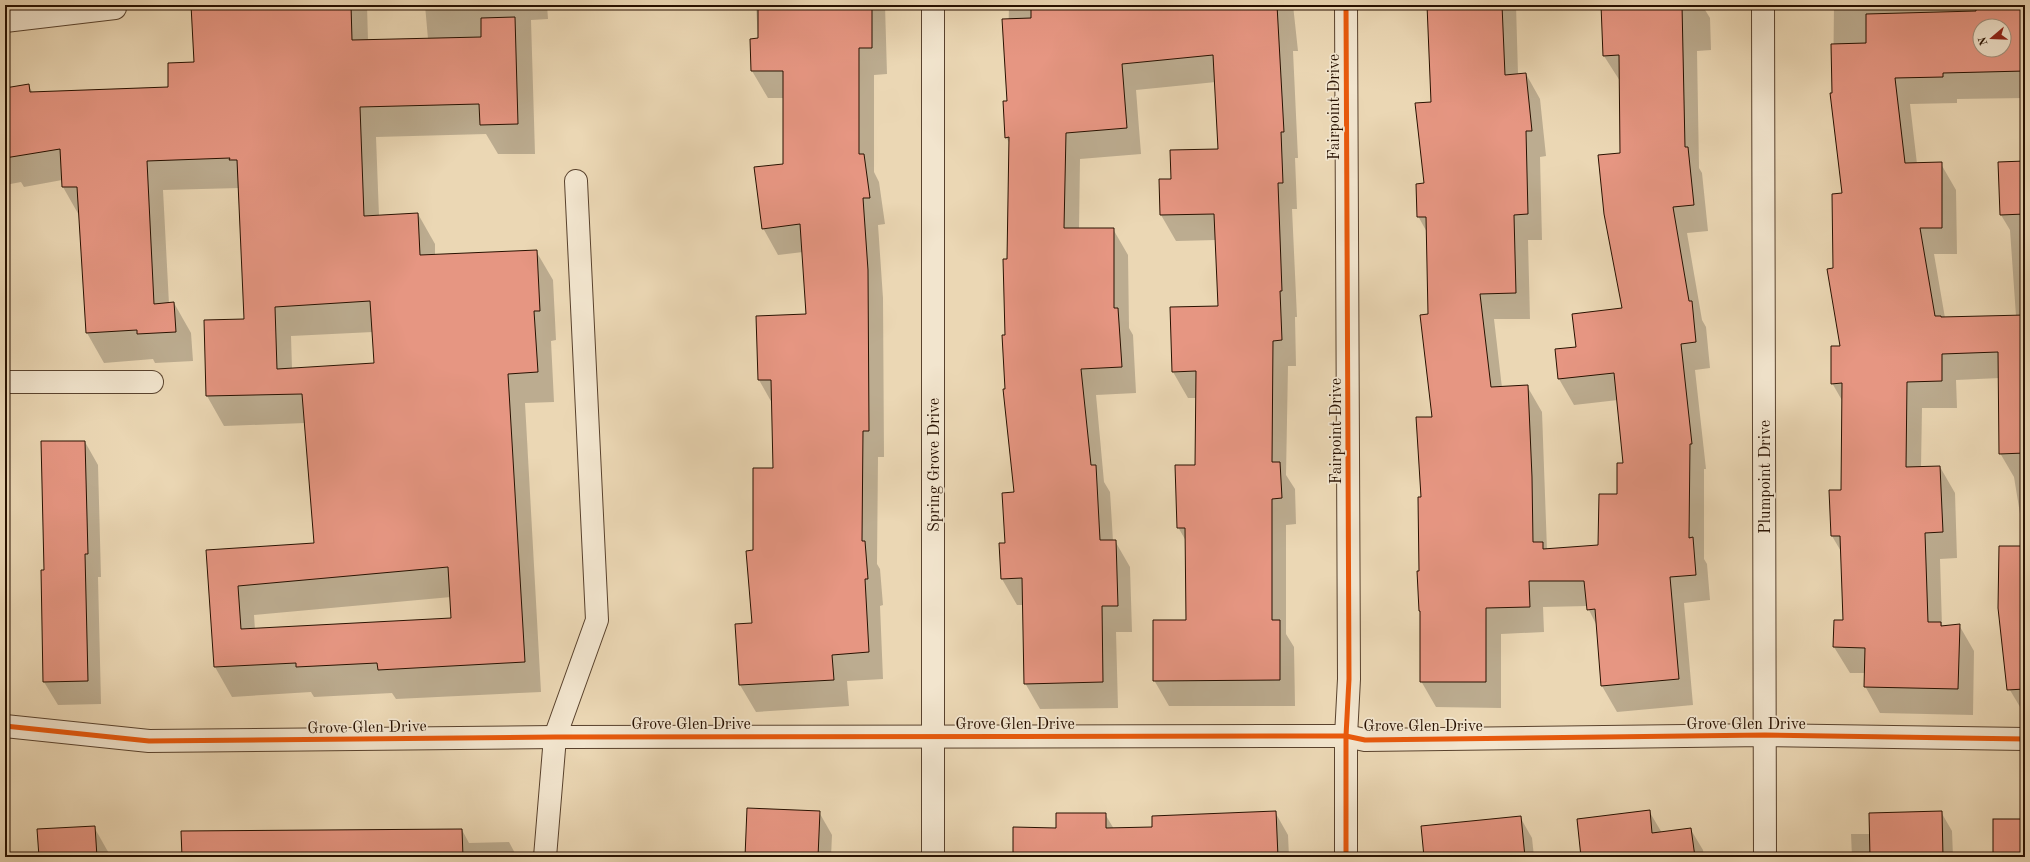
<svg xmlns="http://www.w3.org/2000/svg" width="2030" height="862" font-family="'Old Standard TT',serif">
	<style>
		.shadow { fill: #0003; fill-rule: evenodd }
		.building { fill: #e69682; stroke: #281100; fill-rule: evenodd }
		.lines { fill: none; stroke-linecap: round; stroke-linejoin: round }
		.minor-casing { stroke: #59422d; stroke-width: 24 }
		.minor { stroke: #f2e5ce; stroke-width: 22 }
		.cycleway-casing { stroke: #f2e5ce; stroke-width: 8 }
		.cycleway { stroke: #e8590c; stroke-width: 5 }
		.labels { text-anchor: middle; stroke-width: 3.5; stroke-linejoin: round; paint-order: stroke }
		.street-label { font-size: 16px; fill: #281100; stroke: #f2e5ce }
	</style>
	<rect width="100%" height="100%" fill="#ebd7b4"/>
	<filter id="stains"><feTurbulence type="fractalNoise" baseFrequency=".005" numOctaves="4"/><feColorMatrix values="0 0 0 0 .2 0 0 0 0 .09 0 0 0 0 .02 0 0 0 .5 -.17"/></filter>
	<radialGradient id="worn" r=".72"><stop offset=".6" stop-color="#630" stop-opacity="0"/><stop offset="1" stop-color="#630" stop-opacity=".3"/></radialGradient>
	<!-- shadow -->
	<g class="shadow">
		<path d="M192 5H367L368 41 428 39 425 5H547L548 19 531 20 535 154H498L486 134 376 137 379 216 418 214 435 244V256L536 251 553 280 556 340 551 341 554 402 525 403 541 692 396 699 392 693 314 697 311 692 232 697 215 667 207 551 315 544 305 423 224 426 207 396 205 321 245 320 240 188 163 190 169 304 174 303 191 333 193 361 155 363 153 359 104 363 87 333 80 217 63 187 62 180 24 187 21 182 5 185V89L28 85 33 93 170 88 195 63ZM373 332 375 364 292 369 291 336ZM451 597 452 619 255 630 254 615Z"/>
		<polygon points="756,5 885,5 887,74 874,75 874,172 879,182 885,224 878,225 883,298 884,457 878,457 877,564 880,569 883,605 880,606 883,679 847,681 849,706 756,712 740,685 753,624 754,551 774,469 772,403 759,380 807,315 803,252 778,255 763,228 784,164 784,98 768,98 752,71 751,40 758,39"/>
		<polygon points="1009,5 1293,5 1298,51 1293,51 1298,158 1295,158 1297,209 1292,209 1297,317 1295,317 1296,366 1288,366 1286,475 1295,489 1296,524 1286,525 1286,634 1294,647 1295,706 1169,706 1154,680 1187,621 1186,541 1178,527 1196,466 1197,398 1188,398 1173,372 1219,307 1216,240 1176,241 1161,215 1172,180 1219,150 1216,82 1136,90 1141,154 1080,159 1079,229 1113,229 1128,255 1129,328 1133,335 1136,393 1096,395 1104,482 1110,492 1113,541 1115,541 1130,567 1132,632 1116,632 1118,708 1040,709 1025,683 1024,605 1017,605 1002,579 1015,493 1006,390 1010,144 1006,137"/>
		<path d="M1428 5H1702L1710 18 1711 50 1697 51 1699 168 1702 173 1708 231 1687 233 1702 320 1706 327 1710 368 1695 370 1706 469H1704V559L1707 564 1710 600 1684 603 1693 705 1617 712 1602 686 1597 626 1587 606 1543 607 1544 632 1501 634V708L1436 707 1421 681 1420 572 1422 498 1433 418 1428 234 1418 216 1425 184 1432 102ZM1516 5 1602 6 1604 56 1620 81 1623 309 1577 348 1556 350 1559 379 1574 405 1618 400 1624 464 1618 495 1599 546 1547 550 1542 412 1527 386 1502 388 1494 319H1530L1528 240H1542L1540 157 1546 156 1540 99 1526 74H1518Z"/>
		<path d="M1834 5H2025V98L1957 99V103L1910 104 1917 164H1941L1956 190 1957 254H1934L1945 318 2016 316 2010 230 2001 215 2025 162V544L2014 477 2000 453V378L1956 380 1957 408H1922L1921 468 1940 467 1955 493 1957 558 1940 559 1942 627 1959 625 1974 651 1973 715 1880 713 1865 686V673H1850L1834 647 1844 621 1842 553 1832 536 1830 491H1842L1843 402 1832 383 1842 347 1834 268 1843 194 1833 93ZM1980 26H2004V50H1980Z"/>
		<polygon points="85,442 98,465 101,577 98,577 101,704 58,705 44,682 45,571"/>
		<polygon points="2025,547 2025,711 2023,712 2007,685"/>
		<polygon points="1649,811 1662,833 1691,830 1703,850 1704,857 1582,857"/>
		<polygon points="819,812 832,835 831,857 746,857"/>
		<polygon points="1275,812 1288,835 1289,857 1014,857 1057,829 1105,814 1114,829 1153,828"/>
		<polygon points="1941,812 1952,831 1953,857 1852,857 1851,834 1870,834"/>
		<polygon points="1520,817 1532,838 1534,857 1425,857"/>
		<polygon points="94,827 111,857 40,857"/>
		<polygon points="462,830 469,843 509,842 517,857 183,857"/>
	</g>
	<!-- building -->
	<g class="building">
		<path d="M191 5H351L352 40 481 37V18L515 17 518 124 480 125 479 104 360 107 364 216 418 213 420 255 537 250 540 311H534L538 372 508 374 525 662 378 670 377 663 296 667V663L214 667 206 550 314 543 302 394 206 396 204 320 244 319 237 160H229L230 158 147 161 154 304 174 302 176 332 137 334V330L86 333 77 187H62L60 149 5 158V88L29 84 30 92 168 87V63L194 62ZM370 301 374 363 277 369 275 307ZM448 567 451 618 241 629 238 586Z"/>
		<polygon points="1031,5 1277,5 1284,132 1281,132 1283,183 1278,183 1282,291 1280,291 1282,340 1273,341 1272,462 1280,462 1282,498 1272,499 1272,620 1280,620 1280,680 1153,681 1153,620 1186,620 1185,528 1177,528 1175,465 1195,465 1196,371 1172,372 1170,307 1218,306 1214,214 1160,215 1159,179 1171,179 1170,150 1218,149 1213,55 1122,64 1127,128 1066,133 1064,228 1114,228 1114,308 1118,308 1122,367 1081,369 1091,465 1096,465 1100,540 1116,540 1118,606 1102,606 1103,682 1024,684 1022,578 1001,579 999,543 1005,543 1002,493 1014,492 1003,389 1005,389 1002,335 1005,335 1003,259 1007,259 1009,137 1005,138 1003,101 1007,101 1002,19 1031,18"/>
		<polygon points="1427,5 1502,5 1505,75 1526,73 1532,131 1526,131 1528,214 1514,215 1516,293 1480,294 1491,387 1528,385 1532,477 1533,542 1543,542 1543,549 1598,545 1599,494 1617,494 1617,463 1623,463 1614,373 1558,379 1555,349 1576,347 1572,314 1622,308 1604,214 1598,155 1620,153 1619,55 1603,56 1601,5 1682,5 1685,147 1688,147 1694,205 1673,207 1689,301 1692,301 1696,342 1681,344 1692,444 1690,444 1689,538 1693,537 1696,575 1670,577 1679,679 1601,686 1595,609 1587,610 1584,581 1529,581 1530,607 1486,608 1486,682 1420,682 1420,611 1419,611 1417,571 1419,571 1418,497 1421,497 1416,417 1432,417 1420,315 1428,314 1426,217 1417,217 1416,184 1424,183 1415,103 1431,102"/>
		<path d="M2025 5V71L1943 73V77L1895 78 1905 163 1942 162V228H1920L1935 316H1941V317L2025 315V453L1999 454 1998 352 1942 354V381L1907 382 1906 467 1940 466 1943 532 1925 533 1928 622H1941V626L1960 624 1958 689 1864 687 1865 648 1833 647 1834 620H1843L1840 536H1831L1829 490H1841L1842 383 1831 384V346H1840L1827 269 1833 268 1832 194 1842 193 1830 93H1832L1831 44 1866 43V14L1976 11V7ZM1980 26H2004V50H1980Z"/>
		<polygon points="872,6 872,48 859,48 859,154 864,154 870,198 863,198 868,270 869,431 863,431 862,541 865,541 868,579 865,579 869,652 832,655 834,680 739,685 735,624 752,623 746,551 753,550 753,468 773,468 771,380 758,380 756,316 806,314 800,224 762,229 754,167 783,164 783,71 751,71 750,39 758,38 758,7"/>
		<polygon points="2025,161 2025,214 2000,215 1998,162"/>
		<polygon points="41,441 85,441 88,554 85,554 88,681 43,682 41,570 44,570"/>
		<polygon points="1999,546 2025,546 2025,689 2007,690 1998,608"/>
		<polygon points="747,808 820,811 818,857 745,857"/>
		<polygon points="1650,810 1652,833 1691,828 1695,857 1581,857 1577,819"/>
		<polygon points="1276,811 1278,857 1013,857 1013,827 1056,828 1056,813 1106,813 1106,828 1152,827 1152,816"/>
		<polygon points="1942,811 1943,857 1870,857 1869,813"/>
		<polygon points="1521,816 1525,857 1424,857 1421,826"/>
		<rect x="1993" y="819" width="32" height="38"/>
		<polygon points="95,826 97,857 39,857 37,829"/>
		<polygon points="462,829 463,857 182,857 181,831"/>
	</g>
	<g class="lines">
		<!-- minor casing -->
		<g class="minor-casing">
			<g id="minor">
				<polyline points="933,5 933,857"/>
				<polyline points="1346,5 1349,679 1346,736 1346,857"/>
				<polyline points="1763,5 1765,857"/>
				<polyline points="5,21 115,8 114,5"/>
				<polyline points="5,382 152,382"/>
				<polyline points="5,726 149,741 555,737 1346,736 1365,740 1765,735 2025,739"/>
				<polyline points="545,857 555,737 597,620 576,181"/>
			</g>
		</g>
		<!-- minor -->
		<use href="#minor" class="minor"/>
		<!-- cycleway casing -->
		<g class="cycleway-casing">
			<g id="cycleway">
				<polyline points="1346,5 1349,679 1346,736 1346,857"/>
				<polyline points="5,726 149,741 555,737 1346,736 1365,740 1765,735 2025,739"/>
			</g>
		</g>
		<!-- cycleway -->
		<use href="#cycleway" class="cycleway"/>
	</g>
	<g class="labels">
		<!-- street labels -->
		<g class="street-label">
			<text transform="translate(1333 107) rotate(-90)" y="6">Fairpoint Drive</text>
			<text transform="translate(1335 431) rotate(-90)" y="6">Fairpoint Drive</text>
			<text transform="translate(933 465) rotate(-90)" y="6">Spring Grove Drive</text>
			<text transform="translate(1764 477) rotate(-90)" y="6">Plumpoint Drive</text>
			<text x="691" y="729">Grove Glen Drive</text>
			<text x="1015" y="729">Grove Glen Drive</text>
			<text x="1746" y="729">Grove Glen Drive</text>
			<text x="1423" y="731">Grove Glen Drive</text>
			<text transform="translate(367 726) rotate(-1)" y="6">Grove Glen Drive</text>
		</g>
	</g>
	<!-- margin -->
	<rect width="2030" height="862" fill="none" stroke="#ebd7b4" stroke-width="20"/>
	<rect x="6" y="6" width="2018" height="850" fill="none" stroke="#281100" stroke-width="2"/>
	<rect x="10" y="10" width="2010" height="842" fill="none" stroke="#281100"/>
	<!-- north arrow -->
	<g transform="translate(1992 38) rotate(251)"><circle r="19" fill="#f2e5ce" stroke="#a1907c"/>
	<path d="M0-3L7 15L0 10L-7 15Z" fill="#8f2418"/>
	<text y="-6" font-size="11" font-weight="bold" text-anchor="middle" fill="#281100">N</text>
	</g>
	<rect width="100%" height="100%" filter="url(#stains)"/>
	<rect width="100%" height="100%" fill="url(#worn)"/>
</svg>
